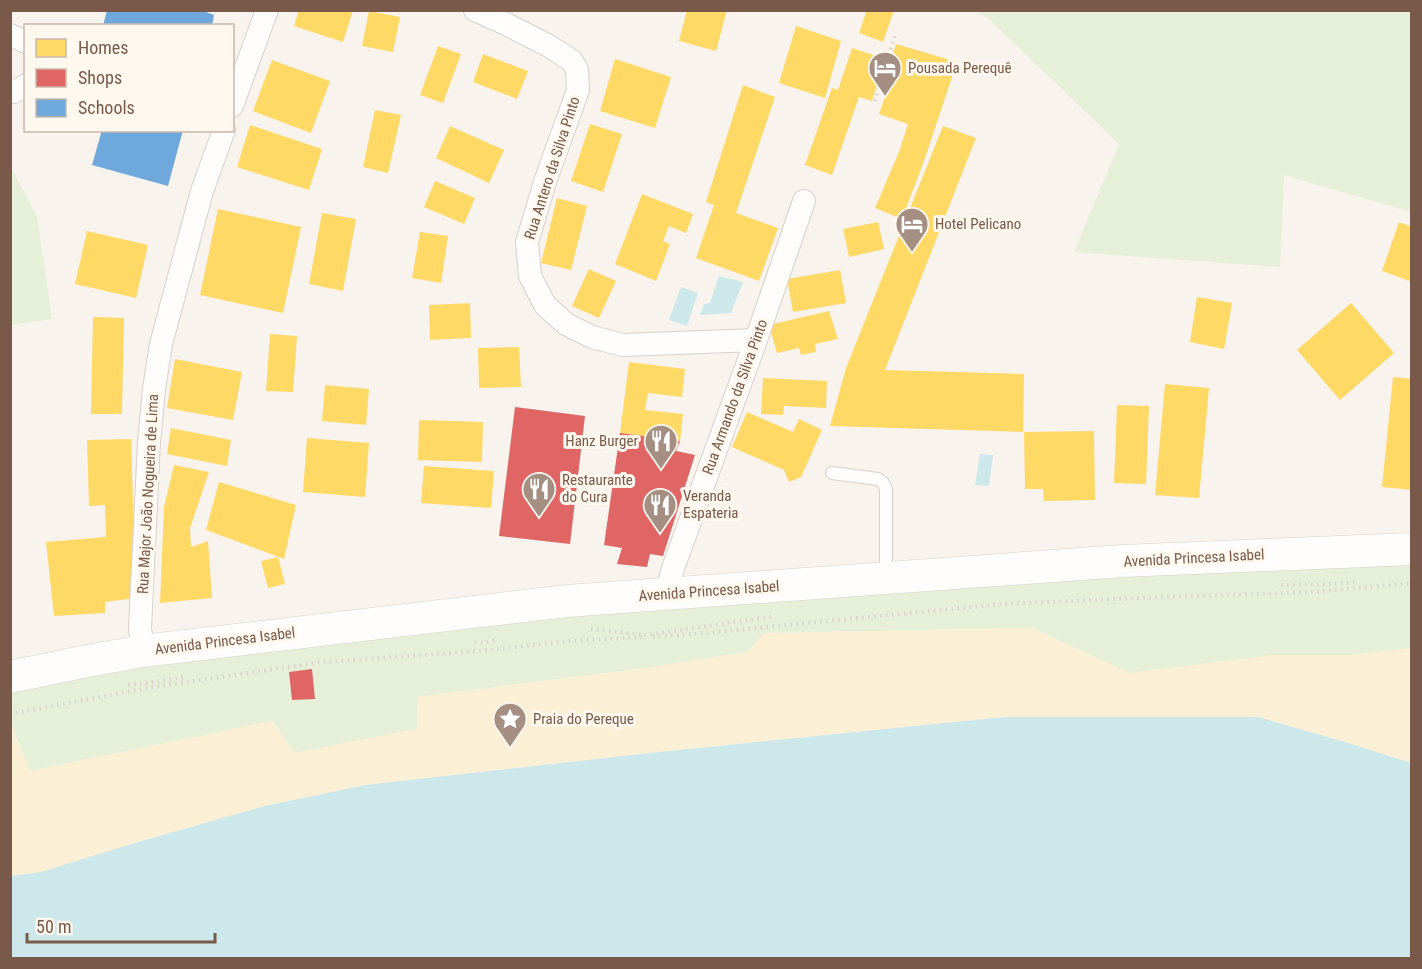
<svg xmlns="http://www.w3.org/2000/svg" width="1422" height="969" font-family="'Roboto Condensed',sans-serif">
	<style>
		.green { fill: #e6efd7 }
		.sand { fill: #fbf0d5 }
		.water { fill: #cde8ea }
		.homes { fill: #ffd966 }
		.shops { fill: #e06666 }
		.schools { fill: #6fa8dc }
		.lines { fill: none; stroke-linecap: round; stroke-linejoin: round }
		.service-casing { stroke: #d7d0cb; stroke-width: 14 }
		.minor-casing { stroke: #d7d0cb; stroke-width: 24 }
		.secondary-casing { stroke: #d8cfc9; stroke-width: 33 }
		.path { stroke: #dbd2ce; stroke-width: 4; stroke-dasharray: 1.5 4.5; stroke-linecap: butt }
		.service { stroke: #fefdfc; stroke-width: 12 }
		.minor { stroke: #fefdfc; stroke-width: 22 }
		.secondary { stroke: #fefdfc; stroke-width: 32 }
		.labels { text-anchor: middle; stroke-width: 6; stroke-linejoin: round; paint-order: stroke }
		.poi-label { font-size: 15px; fill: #79594a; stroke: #fff8ef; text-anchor: start }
		.street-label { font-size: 15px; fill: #79594a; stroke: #fff8ef }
	</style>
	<rect width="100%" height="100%" fill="#f8f3ed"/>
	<!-- green -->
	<g class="green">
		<polygon points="976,11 1411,11 1411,212 1284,175 1280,267 1074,252 1119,144 989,19"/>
		<polygon points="11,168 37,216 52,319 11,325"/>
		<polygon points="1411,557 1411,648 1351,655 1273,655 1130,673 1032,628 765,633 747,652 646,668 418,697 417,729 295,753 272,721 30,771 11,724 11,689 148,662 617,607"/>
	</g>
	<!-- sand -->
	<polygon class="sand" points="1032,628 1130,673 1273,655 1351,655 1411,648 1411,763 1352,744 1258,717 1004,717 659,752 365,785 265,806 41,872 11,876 10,724 30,771 272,721 295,753 417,729 418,697 646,668 747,652 764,633"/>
	<!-- water -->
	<g class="water">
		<polygon points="719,276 743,282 731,313 700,315 704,304 710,303"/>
		<polygon points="681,287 698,293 687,326 669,320"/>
		<polygon points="980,454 993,455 989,486 975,485"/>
		<polygon points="1004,717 1258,717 1352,744 1411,763 1411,958 11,958 11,876 41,872 131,844 265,806 365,785 659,752"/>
	</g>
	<!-- homes -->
	<g class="homes">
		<polygon points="299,10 353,10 343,42 294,26"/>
		<polygon points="687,10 727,10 716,51 679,41"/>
		<polygon points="867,10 894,10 883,42 859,33"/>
		<polygon points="369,11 400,17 393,52 362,46"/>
		<polygon points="796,26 841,41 825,98 779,83"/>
		<polygon points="896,44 957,62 924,161 902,219 875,208 899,152 908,124 879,114 889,86 884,84"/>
		<polygon points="438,46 461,54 443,103 420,95"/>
		<polygon points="852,48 885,59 872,101 859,97 832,175 805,165 832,88 838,90"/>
		<polygon points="483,54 528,71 517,99 473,82"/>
		<polygon points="615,59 671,77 655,128 600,111"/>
		<polygon points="272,60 330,81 311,133 253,111"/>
		<polygon points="743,85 775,97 736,213 778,228 759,281 696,258 714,205 706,202"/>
		<polygon points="375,110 401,115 388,173 363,167"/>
		<polygon points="590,124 622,134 603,192 571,181"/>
		<polygon points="250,125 322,149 309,190 237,167"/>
		<polygon points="450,126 504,150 489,183 436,158"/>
		<polygon points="943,126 976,138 885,370 1024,374 1023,432 830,426 846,368"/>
		<polygon points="435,181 475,198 464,224 424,207"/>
		<polygon points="642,194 693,214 686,233 669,226 663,241 670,244 656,281 615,264"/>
		<polygon points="557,198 587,206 571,270 541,263"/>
		<polygon points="218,209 301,227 283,313 200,295"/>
		<polygon points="322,213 356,219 343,291 309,284"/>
		<polygon points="878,222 884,249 849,257 843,229"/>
		<polygon points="1399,222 1412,227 1412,282 1382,271"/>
		<polygon points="87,231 148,245 136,298 75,284"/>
		<polygon points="420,232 448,236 441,283 412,278"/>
		<polygon points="589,269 616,281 599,318 572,306"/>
		<polygon points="840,270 846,303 793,312 787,279"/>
		<polygon points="1197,297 1232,303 1224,349 1190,342"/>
		<polygon points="470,303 471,338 430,340 429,305"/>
		<polygon points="1351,303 1394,353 1340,400 1297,350"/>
		<polygon points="829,311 838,339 815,344 816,352 801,355 799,348 777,353 769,325"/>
		<polygon points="93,317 124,318 122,414 91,414"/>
		<polygon points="270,334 297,336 293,392 266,391"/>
		<polygon points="519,347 521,387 479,388 478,348"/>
		<polygon points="175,359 242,372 233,420 167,408"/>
		<polygon points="629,362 685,369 682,397 648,393 645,410 683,414 680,441 620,433"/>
		<polygon points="1393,377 1412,379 1412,490 1382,487"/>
		<polygon points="763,378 827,381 826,408 784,406 783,415 761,414"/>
		<polygon points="1165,384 1209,388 1199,498 1155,495"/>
		<polygon points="325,385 369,389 366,425 322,421"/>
		<polygon points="1117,405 1149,406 1146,484 1114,483"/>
		<polygon points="747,412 793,432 799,419 822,430 801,477 789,482 784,470 732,447"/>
		<polygon points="419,420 483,422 482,462 418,460"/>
		<polygon points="171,428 231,440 227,466 167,454"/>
		<polygon points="1094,431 1095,500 1044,501 1043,489 1025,489 1024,432"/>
		<polygon points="307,438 369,443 365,497 303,492"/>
		<polygon points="131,439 136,598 105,602 105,613 54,616 46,542 106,537 105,505 89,506 87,440"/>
		<polygon points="174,465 209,472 190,528 191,547 208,541 212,598 160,603 164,507"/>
		<polygon points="424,466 494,471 491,508 421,503"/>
		<polygon points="219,482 296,505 284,559 206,530"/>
		<polygon points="278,557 285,584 268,588 261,561"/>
	</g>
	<!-- shops -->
	<g class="shops">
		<polygon points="515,407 585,416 570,544 499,536"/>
		<polygon points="620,433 680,441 676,451 695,455 663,556 650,554 647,567 617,564 622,548 604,545"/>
		<polygon points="312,669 315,699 292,700 289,672"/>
	</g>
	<!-- schools -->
	<g class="schools">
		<polygon points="107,10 200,10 214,15 212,26 103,26"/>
		<polygon points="102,130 183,130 168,186 92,165"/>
	</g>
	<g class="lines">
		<!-- service casing -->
		<g class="service-casing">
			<polyline id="service" points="832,473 878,479 883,483 886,489 886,577"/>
		</g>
		<!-- minor casing -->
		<g class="minor-casing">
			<g id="minor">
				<polyline points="475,10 506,24 549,46 572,61 577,70 578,90 546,179 527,242 530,276 545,305 566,324 592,337 623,345 756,340"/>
				<polyline points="10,35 26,42"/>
				<polyline points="10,91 14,92 26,85"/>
				<polyline points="232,106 267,10"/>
				<polyline points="667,594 672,571 756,340 804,201"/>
				<polyline points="143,651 140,628 149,442 154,389 161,344 202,191 224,130"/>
			</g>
		</g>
		<!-- secondary casing -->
		<g class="secondary-casing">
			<polyline id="secondary" points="10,677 87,661 143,651 567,601 1122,561 1412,549"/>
		</g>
		<!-- path -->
		<g class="path">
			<polyline points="875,101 896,32"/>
			<polyline points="1281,585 1331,584 1357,582"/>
			<polyline points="591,629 645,635 771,617"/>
			<polyline points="653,637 716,632 1002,604 1163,597 1314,592 1412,583"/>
			<polyline points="475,642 484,643 495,640"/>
			<polyline points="128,685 155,682 185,677"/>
			<polyline points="10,714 159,686 323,662 478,651 570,641 645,637"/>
		</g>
		<!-- service -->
		<use href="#service" class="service"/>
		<!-- minor -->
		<use href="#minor" class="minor"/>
		<!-- secondary -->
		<use href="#secondary" class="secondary"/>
	</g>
	<!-- icons -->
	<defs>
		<g id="hotel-pin" transform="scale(1.725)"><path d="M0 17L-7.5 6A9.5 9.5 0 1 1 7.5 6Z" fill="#a58f83" stroke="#fff8ef"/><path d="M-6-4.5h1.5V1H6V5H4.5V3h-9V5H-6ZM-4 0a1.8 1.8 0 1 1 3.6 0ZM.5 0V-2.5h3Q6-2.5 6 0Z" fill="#fff"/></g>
		<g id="restaurant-pin" transform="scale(1.725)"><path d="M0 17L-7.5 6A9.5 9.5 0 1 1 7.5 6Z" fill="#a58f83" stroke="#fff8ef"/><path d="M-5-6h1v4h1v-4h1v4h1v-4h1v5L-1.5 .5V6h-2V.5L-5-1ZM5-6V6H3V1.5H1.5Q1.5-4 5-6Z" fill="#fff"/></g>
		<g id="sight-pin" transform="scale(1.725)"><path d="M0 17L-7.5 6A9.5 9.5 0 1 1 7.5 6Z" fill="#a58f83" stroke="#fff8ef"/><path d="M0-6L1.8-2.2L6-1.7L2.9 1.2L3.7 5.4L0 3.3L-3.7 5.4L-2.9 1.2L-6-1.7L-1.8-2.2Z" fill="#fff"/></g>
	</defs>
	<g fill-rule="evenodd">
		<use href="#hotel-pin" x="885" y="68"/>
		<use href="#hotel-pin" x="912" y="224"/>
		<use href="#restaurant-pin" x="661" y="441"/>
		<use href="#restaurant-pin" x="539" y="489"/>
		<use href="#restaurant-pin" x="660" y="505"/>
		<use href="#sight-pin" x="510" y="719"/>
	</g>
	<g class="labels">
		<!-- poi labels -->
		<g class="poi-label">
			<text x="908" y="73">Pousada Perequê</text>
			<text x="935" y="229">Hotel Pelicano</text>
			<text x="638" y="446" text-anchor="end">Hanz Burger</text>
			<text x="562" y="485">Restaurante<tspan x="562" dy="17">do Cura</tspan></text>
			<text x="683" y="501">Veranda<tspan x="683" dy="17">Espateria</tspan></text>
			<text x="533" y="724">Praia do Pereque</text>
		</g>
		<!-- street labels -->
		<g class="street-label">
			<text transform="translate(552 168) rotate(-72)" y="5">Rua Antero da Silva Pinto</text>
			<text transform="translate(735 397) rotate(-70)" y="5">Rua Armando da Silva Pinto</text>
			<text transform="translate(148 494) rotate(-87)" y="5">Rua Major João Nogueira de Lima</text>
			<text transform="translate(1194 558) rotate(-3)" y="5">Avenida Princesa Isabel</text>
			<text transform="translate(709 591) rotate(-4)" y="5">Avenida Princesa Isabel</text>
			<text transform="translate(225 641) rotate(-7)" y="5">Avenida Princesa Isabel</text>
		</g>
	</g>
	<!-- border -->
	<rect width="1422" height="969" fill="none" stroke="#79594a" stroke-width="24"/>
	<!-- legend -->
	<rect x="24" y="24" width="210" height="108" fill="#fff8ef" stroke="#c9b8ad" stroke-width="1.5"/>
	<rect x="36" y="39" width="30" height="18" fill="#ffd966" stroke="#c9b8ad" stroke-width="1.5"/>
	<text x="78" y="54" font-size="18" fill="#79594a">Homes</text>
	<rect x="36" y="69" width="30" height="18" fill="#e06666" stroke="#c9b8ad" stroke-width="1.5"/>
	<text x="78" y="84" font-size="18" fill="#79594a">Shops</text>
	<rect x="36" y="99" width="30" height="18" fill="#6fa8dc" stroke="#c9b8ad" stroke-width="1.5"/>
	<text x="78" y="114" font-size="18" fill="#79594a">Schools</text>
	<!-- scale -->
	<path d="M27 933v9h188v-9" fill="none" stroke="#79594a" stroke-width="3"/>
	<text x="36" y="933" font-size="18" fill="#79594a" stroke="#fff8ef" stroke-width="4.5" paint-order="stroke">50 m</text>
</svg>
